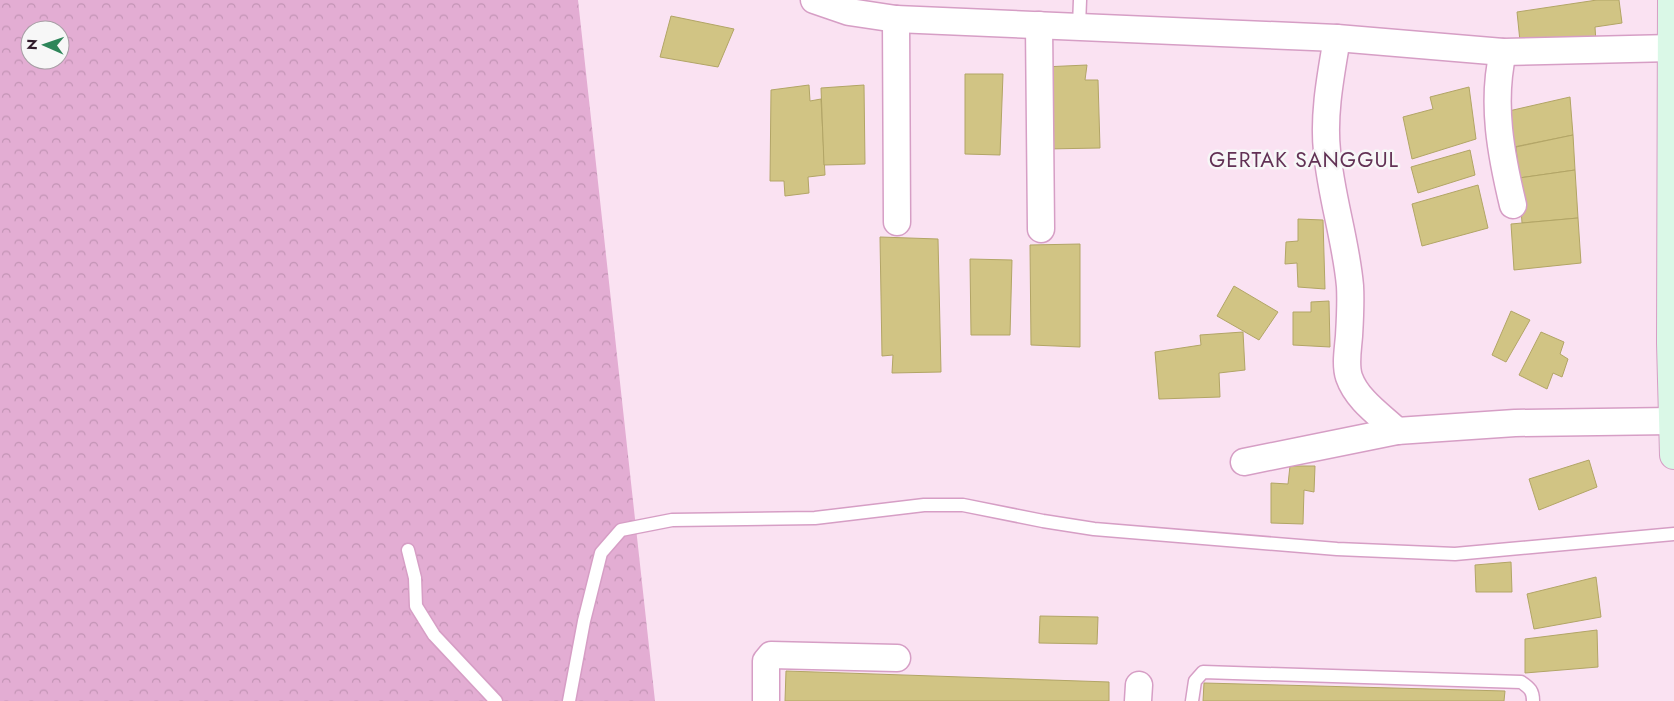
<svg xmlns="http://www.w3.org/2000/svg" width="1674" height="701" font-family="Jost,sans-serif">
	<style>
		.forest { fill: url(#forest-crowns); fill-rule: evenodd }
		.building { fill: #d1c484; stroke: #b2a566 }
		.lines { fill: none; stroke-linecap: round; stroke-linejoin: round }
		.lane-casing { stroke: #d69ec5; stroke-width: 15 }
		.street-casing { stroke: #d69ec5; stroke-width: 29 }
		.secondary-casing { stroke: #d69ec5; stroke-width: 30 }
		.lane { stroke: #fff; stroke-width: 12 }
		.street { stroke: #fff; stroke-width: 26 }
		.secondary { stroke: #daf8e7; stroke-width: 28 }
		.labels { text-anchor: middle; stroke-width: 5; stroke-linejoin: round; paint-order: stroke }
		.quarter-label { font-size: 21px; letter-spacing: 1px; fill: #623255; stroke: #f7f7f7 }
	</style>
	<defs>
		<pattern id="forest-crowns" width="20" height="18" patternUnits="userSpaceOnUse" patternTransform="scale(1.25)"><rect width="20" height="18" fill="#e3add3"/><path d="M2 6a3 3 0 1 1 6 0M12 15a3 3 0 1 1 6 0" fill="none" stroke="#c394b5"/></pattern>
	</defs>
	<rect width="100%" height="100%" fill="#fae2f2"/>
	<!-- forest -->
	<path class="forest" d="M0 0H578L655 701H0ZM30 30H60V60H30Z"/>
	<!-- building -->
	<g class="building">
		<polygon points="1597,0 1619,0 1622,23 1595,27 1596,42 1521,51 1517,12"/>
		<polygon points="671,16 734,29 718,67 660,57"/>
		<polygon points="1087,65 1085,80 1098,80 1100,148 1046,149 1043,67"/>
		<polygon points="965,74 1003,74 1000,155 965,154"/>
		<polygon points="809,85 810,101 821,99 825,175 808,177 809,193 785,196 784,181 770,181 771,90"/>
		<polygon points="864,85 865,164 824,165 821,88"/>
		<polygon points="1469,87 1476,139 1412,159 1403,117 1433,109 1430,97"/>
		<polygon points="1570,97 1573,135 1504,149 1500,113"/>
		<polygon points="1573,135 1575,170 1519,178 1516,147"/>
		<polygon points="1470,150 1475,175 1418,193 1411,167"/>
		<polygon points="1575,170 1578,218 1522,223 1519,178"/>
		<polygon points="1478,185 1488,228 1422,246 1412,204"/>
		<polygon points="1578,218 1581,263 1514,270 1511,224"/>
		<polygon points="1298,219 1323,220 1325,289 1298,287 1297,263 1285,264 1286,242 1298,241"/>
		<polygon points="880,237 938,239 941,372 892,373 893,355 882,356"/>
		<polygon points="1080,244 1080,347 1031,345 1030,245"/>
		<polygon points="970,259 1012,260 1010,335 971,335"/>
		<polygon points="1234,286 1278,312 1259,340 1217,316"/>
		<polygon points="1329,301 1330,347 1293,345 1293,312 1311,312 1311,302"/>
		<polygon points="1511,311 1530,320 1506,362 1492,355"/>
		<polygon points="1243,332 1245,370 1219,373 1220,397 1159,399 1155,352 1201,345 1200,335"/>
		<polygon points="1541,332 1564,342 1560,354 1568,359 1562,377 1553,373 1547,389 1519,375"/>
		<polygon points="1589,460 1597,487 1539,510 1529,479"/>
		<polygon points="1290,466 1315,466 1314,492 1304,490 1303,524 1271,523 1271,483 1288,484"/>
		<polygon points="1511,562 1512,592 1476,592 1475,565"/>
		<polygon points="1596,577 1601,617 1534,629 1527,594"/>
		<polygon points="1040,616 1098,617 1097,644 1039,643"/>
		<polygon points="1597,630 1598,667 1525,673 1525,639"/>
		<polygon points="786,671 1109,682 1109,701 785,701"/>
		<polygon points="1204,683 1505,691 1504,701 1203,701"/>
	</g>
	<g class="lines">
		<!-- lane casing -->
		<g class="lane-casing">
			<g id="lane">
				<polyline points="1079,26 1080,0"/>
				<polyline points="408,550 415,578 416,606 434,635 496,701"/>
				<polyline points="569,701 584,621 601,553 621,530 672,520 815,518 924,505 963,505 1043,521 1094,529 1337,549 1455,554 1674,534"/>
				<path d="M1192 701 1195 681 1203 672 1521 682C1530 688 1533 691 1533 701"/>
			</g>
		</g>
		<!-- street casing -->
		<g class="street-casing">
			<g id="street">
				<polyline points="814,0 849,12 896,19 1337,38 1503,52 1672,48"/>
				<polyline points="896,19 897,222"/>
				<polyline points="1039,25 1041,229"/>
				<path d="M1337 38C1331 74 1323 114 1327 151 1331 197 1346 240 1350 286 1351 303 1350 319 1349 336 1348 349 1345 365 1349 377 1357 400 1380 415 1397 431"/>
				<path d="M1503 52C1491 103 1501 155 1513 205"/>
				<polyline points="1244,462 1397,431 1515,423 1672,421"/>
				<polyline points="766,701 766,661 771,655 897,658"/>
				<polyline points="1138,701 1139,685"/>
			</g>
		</g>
		<!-- secondary casing -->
		<g class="secondary-casing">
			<polyline id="secondary" points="1672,0 1671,343 1674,455"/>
		</g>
		<!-- lane -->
		<use href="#lane" class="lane"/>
		<!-- street -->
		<use href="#street" class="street"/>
		<!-- secondary -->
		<use href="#secondary" class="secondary"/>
	</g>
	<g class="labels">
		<!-- quarter labels -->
		<g class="quarter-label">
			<text x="1304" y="167">GERTAK SANGGUL</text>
		</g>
	</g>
	<!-- north arrow -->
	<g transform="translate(45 45) rotate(272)"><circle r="24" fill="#f7f7f7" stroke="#a79fa5"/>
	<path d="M0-4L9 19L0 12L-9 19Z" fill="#2d8559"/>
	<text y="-8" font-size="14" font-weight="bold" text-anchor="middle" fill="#2f1a29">N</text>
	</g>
</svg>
